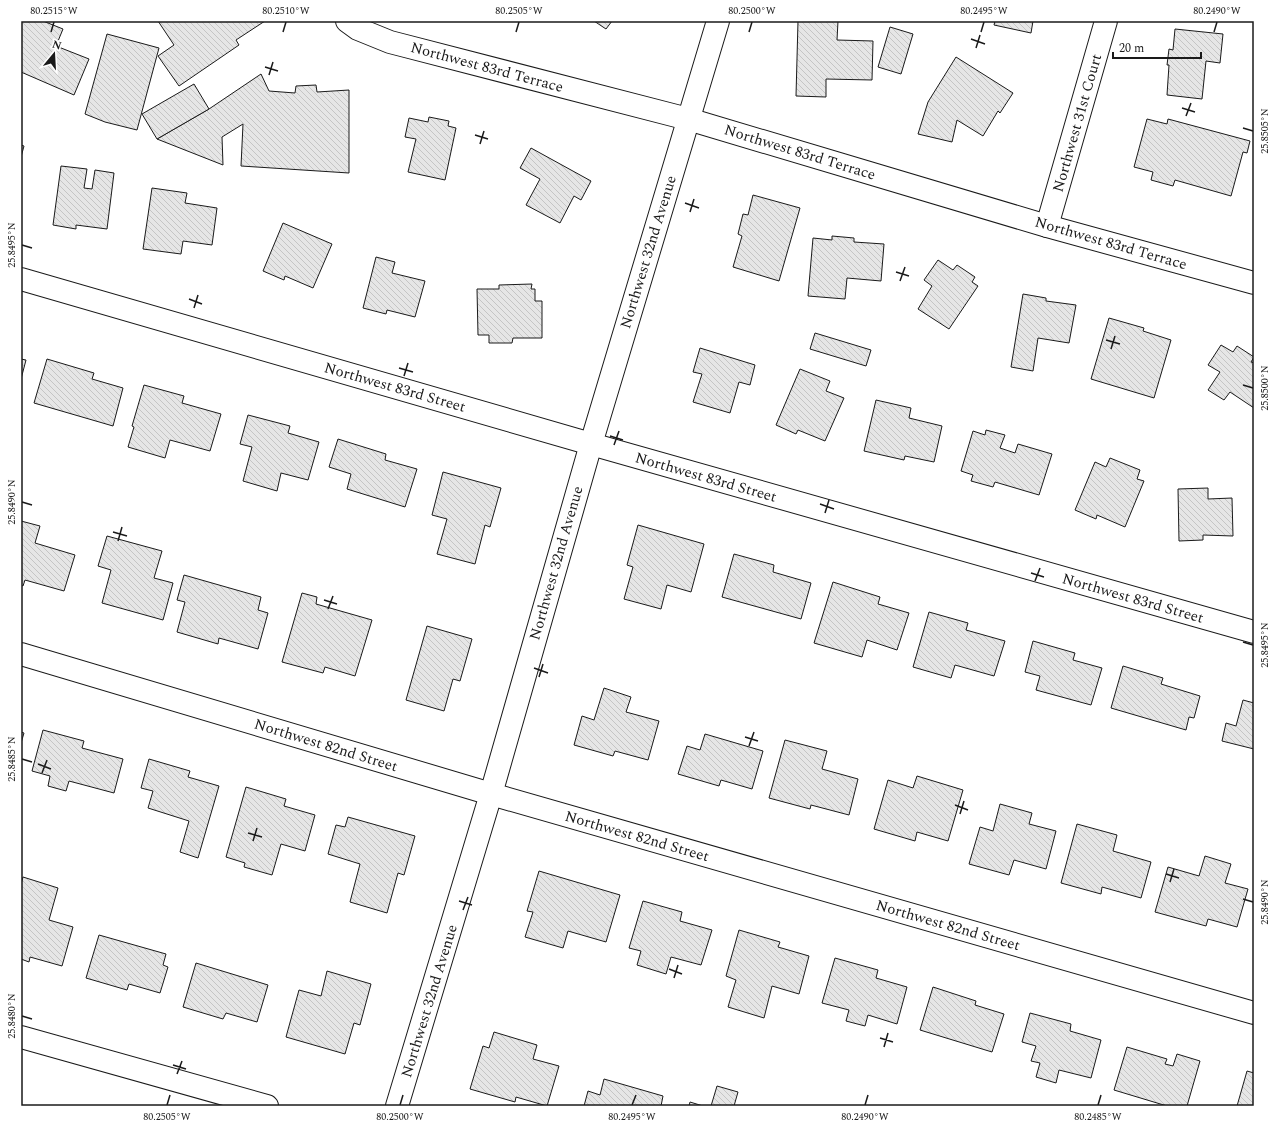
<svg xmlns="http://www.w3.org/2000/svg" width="1275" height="1127" font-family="Spectral,serif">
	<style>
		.building { fill: url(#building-back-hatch); stroke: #1a1a1a }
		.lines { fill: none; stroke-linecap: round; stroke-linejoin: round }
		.minor-casing { stroke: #1a1a1a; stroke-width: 24 }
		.major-casing { stroke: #1a1a1a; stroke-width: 24 }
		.minor { stroke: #fff; stroke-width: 22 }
		.major { stroke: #fff; stroke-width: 22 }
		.ticks { fill: none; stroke: #1a1a1a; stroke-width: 1.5 }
		.labels { text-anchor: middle; stroke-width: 3; stroke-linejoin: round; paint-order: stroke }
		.street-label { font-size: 15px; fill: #1a1a1a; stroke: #fff }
		.neatline { fill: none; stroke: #1a1a1a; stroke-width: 1.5 }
		.ticks-label { font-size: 10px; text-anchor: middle; fill: #1a1a1a }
	</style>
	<defs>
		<pattern id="building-back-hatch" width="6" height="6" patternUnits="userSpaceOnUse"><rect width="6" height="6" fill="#e6e6e6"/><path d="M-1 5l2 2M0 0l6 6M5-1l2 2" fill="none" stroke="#c5c5c5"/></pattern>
	</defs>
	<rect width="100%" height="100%" fill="#fff"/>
	<!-- building -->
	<g class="building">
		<polygon points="21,21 43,21 63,29 56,46 89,59 74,95 21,72"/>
		<polygon points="158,21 265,21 236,40 239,45 179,86 158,56 174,45"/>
		<polygon points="594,21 612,21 606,29"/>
		<polygon points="798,21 838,21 837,40 873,41 872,80 826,79 826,97 796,96"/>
		<polygon points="995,21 1033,21 1031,33 994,25"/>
		<polygon points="890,27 913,34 901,74 878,67"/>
		<polygon points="1175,29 1223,34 1220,63 1206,61 1202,99 1167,95 1169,65 1167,65 1169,49 1173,50"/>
		<polygon points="107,34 159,48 137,130 105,122 85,114"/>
		<polygon points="956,57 1013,93 1000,113 998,111 983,136 957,120 952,142 918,134 928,102"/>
		<polygon points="261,74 269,91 295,93 296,86 316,85 317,92 349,90 349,173 241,166 243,124 222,137 223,165 157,139 209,109"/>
		<polygon points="194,84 209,109 157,139 142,114"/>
		<polygon points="429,117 449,121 448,126 456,128 445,180 408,172 416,139 405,137 409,118 428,122"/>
		<polygon points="1147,119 1167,124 1168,119 1250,141 1247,153 1243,152 1231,196 1175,180 1173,186 1151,180 1153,172 1134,167"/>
		<polygon points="21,145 24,146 21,157"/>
		<polygon points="531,148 591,181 581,200 574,196 560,223 526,205 540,179 520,168"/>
		<polygon points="61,166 87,169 84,188 92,189 95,170 114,173 107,229 76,225 76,229 53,225"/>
		<polygon points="152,188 187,193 185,203 217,208 212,245 183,241 181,254 143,249"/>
		<polygon points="753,195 800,208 779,281 733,267 742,236 738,234 743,214 748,215"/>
		<polygon points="283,223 332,244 313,288 285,276 284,280 263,271"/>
		<polygon points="832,236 854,238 854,242 884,244 881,281 847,278 845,299 808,296 813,238 832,240"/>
		<polygon points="376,257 395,262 392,273 425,281 415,317 387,310 386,314 363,308"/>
		<polygon points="938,260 953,270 957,265 975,277 972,282 978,286 949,329 918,309 932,286 924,280"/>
		<polygon points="532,284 531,289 535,289 535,301 542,301 542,338 513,338 512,343 489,343 489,335 478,335 477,289 499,289 499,285"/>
		<polygon points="1023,294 1046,298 1046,301 1076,305 1069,343 1038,338 1033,371 1011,367"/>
		<polygon points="1109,318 1144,328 1143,331 1171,340 1154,398 1091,379"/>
		<polygon points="815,333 871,350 866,366 810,349"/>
		<polygon points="1221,345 1233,352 1237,346 1254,357 1251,362 1254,363 1254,408 1230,392 1224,400 1208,390 1220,372 1208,365"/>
		<polygon points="700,348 755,365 750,385 739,382 730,413 693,402 702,374 693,372"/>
		<polygon points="21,359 26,360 21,379"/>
		<polygon points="47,359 94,373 92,379 123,388 113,426 34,403"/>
		<polygon points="800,369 830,381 826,391 844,398 825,441 798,430 796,434 776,425"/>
		<polygon points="144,385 184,396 182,403 221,414 210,451 170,440 165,458 128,447 134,427 132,426"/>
		<polygon points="876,400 911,408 909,418 942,426 934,462 905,456 904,460 864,451"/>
		<polygon points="248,415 290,426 288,433 319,442 308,480 281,473 277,491 243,481 252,447 240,444"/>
		<polygon points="986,430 1005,435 1000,448 1015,453 1018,444 1052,454 1039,495 995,482 993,487 971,481 973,475 961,471 973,431 985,435"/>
		<polygon points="338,439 386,454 385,460 417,469 405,507 347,489 351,474 329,467"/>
		<polygon points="1110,458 1140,470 1137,479 1144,481 1125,527 1097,515 1096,519 1075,510 1095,462 1106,467"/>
		<polygon points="443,472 501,488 490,527 485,525 475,564 437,554 447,519 432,515"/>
		<polygon points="1208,488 1208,499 1232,498 1233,536 1203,535 1203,540 1179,541 1178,489"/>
		<polygon points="21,521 40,526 35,543 75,555 64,591 25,580 23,586 21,585"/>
		<polygon points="638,525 704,544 691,592 667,585 661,609 624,599 633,567 627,565"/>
		<polygon points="107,536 162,551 154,578 173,583 163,620 102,603 111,570 98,566"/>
		<polygon points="734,554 774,565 773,572 811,583 801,619 722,597"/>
		<polygon points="184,575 261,597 258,610 268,613 258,649 219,638 218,644 177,632 185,602 177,600"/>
		<polygon points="833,582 880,597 878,604 909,613 897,650 867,640 862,657 814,643"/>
		<polygon points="302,593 317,597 316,604 372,620 355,676 325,667 323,673 282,662"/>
		<polygon points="929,612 968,623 966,630 1005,641 994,676 955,665 951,678 913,667"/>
		<polygon points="427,626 472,639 460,681 453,679 444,711 406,700"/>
		<polygon points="1033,641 1075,653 1073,660 1102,668 1091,705 1036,690 1040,676 1025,672"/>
		<polygon points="1123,666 1163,678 1161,684 1200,696 1194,718 1189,717 1186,730 1111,708"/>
		<polygon points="604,688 631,697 626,712 659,721 648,760 615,751 613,756 574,745 582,716 594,720"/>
		<polygon points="1243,700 1254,703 1254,749 1222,741 1226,723 1236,726"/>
		<polygon points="43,730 84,741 82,748 123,759 114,793 69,781 66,791 48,786 50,776 32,771"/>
		<polygon points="21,732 24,733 21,743"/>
		<polygon points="705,734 763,751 752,789 721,780 719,786 678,774 687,746 700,750"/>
		<polygon points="785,740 827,751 822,769 858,779 849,815 811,805 810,809 769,798"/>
		<polygon points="149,759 190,771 188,777 219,786 198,858 180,852 189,821 148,808 153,791 141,788"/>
		<polygon points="917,776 963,790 948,841 917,832 915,841 874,829 888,780 913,788"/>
		<polygon points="246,787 286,799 284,806 315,815 305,851 281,844 272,875 244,867 245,863 226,857"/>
		<polygon points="1000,804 1032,813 1029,824 1056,831 1046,869 1014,860 1009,875 969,864 980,827 993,831"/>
		<polygon points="348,817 415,836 404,875 398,873 387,913 350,902 360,864 328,854 336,825 345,827"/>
		<polygon points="1077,824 1117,835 1113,851 1151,862 1141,898 1102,887 1101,894 1061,883"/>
		<polygon points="1205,856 1231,864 1225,883 1248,889 1237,927 1208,919 1206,926 1155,912 1168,867 1199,876"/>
		<polygon points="539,871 620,895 606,942 568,931 563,948 525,937 533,912 527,911"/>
		<polygon points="23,877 58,888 49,920 73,927 62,966 30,957 29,962 21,959 21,884"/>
		<polygon points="643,901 682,912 680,921 712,930 701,965 671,957 666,974 637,965 641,951 629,948"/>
		<polygon points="739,930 780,942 778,947 809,956 799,994 772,986 764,1018 728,1007 736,980 726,976"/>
		<polygon points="99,935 166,954 163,965 168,967 160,993 129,984 127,990 86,978"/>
		<polygon points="835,958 878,970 876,978 907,987 897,1024 868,1015 865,1026 846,1021 849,1010 822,1003"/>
		<polygon points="196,963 268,985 257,1022 226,1013 223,1019 183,1007"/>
		<polygon points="327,971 371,984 360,1025 354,1023 345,1054 286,1037 299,990 321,996"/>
		<polygon points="933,987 976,1001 975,1005 1004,1014 992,1052 920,1030"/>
		<polygon points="1030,1013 1071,1024 1070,1031 1101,1040 1091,1078 1059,1070 1056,1083 1036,1077 1040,1063 1031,1061 1036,1046 1022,1042"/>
		<polygon points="494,1032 537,1045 533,1059 559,1066 547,1106 516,1097 515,1102 470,1089 483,1046 489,1048"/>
		<polygon points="1127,1047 1167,1059 1165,1064 1173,1066 1177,1054 1200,1061 1187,1106 1167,1106 1114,1090"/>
		<polygon points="1247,1071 1254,1073 1254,1106 1237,1106"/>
		<polygon points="604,1079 663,1096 661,1106 584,1106 588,1091 600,1095"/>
		<polygon points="717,1086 738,1092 734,1106 711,1106"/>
		<polygon points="690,1102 703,1106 689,1106"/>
	</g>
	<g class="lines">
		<!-- minor casing -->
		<g class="minor-casing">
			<g id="minor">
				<polyline points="347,21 358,29 390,42 688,119 1047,226 1254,283"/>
				<polyline points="1047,226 1106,21"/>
				<polyline points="21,279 591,444 1254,632"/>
				<polyline points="21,654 491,794 1254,1013"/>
				<polyline points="21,1037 267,1106"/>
			</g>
		</g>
		<!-- major casing -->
		<g class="major-casing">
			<polyline id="major" points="397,1106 491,794 591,444 718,21"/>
		</g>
		<!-- minor -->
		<use href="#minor" class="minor"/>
		<!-- major -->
		<use href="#major" class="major"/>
	</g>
	<!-- ticks -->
	<path class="ticks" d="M51 32 54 22M283 32 286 22M516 32 519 22M749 32 752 22M981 32 984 22M1214 32 1217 22M971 39 985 44M976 48 980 35M265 67 278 71M269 75 273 62M1182 108 1195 112M1186 116 1191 103M1243 128 1253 131M475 135 488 139M480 144 484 131M685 203 699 208M690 212 694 199M22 245 32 248M896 272 909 276M900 281 905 267M189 299 202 304M194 308 198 295M1106 340 1120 344M1111 349 1115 336M399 368 413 372M404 376 408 363M1243 385 1253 388M610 436 623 440M614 445 619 431M22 502 32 505M820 504 834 509M825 513 829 500M113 532 127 536M118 541 122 527M1031 573 1044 577M1035 581 1040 568M324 600 337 604M328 609 333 596M1243 642 1253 645M534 668 548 673M539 677 543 664M745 737 758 741M749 746 754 732M22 759 32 762M38 764 51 769M42 773 47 760M955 805 968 810M960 814 964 801M248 833 262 837M253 841 257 828M1166 874 1179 878M1170 882 1174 869M1243 899 1253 902M459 901 472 905M463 910 468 897M669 969 682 974M674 978 678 965M22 1016 32 1019M880 1038 893 1042M884 1047 888 1033M173 1065 186 1069M177 1074 182 1061M167 1105 170 1095M400 1105 403 1095M632 1105 636 1095M865 1105 868 1095M1098 1105 1101 1095"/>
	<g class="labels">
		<!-- street labels -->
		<g class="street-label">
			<text transform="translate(487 67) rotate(15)" y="5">Northwest 83rd Terrace</text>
			<text transform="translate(1077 123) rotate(-74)" y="5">Northwest 31st Court</text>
			<text transform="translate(800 152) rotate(17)" y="5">Northwest 83rd Terrace</text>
			<text transform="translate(1111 243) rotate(16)" y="5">Northwest 83rd Terrace</text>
			<text transform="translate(648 252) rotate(-73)" y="5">Northwest 32nd Avenue</text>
			<text transform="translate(395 387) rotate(16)" y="5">Northwest 83rd Street</text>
			<text transform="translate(706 477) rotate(16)" y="5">Northwest 83rd Street</text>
			<text transform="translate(556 563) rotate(-74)" y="5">Northwest 32nd Avenue</text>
			<text transform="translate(1133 598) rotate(16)" y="5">Northwest 83rd Street</text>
			<text transform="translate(326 745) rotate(17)" y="5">Northwest 82nd Street</text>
			<text transform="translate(637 836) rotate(16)" y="5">Northwest 82nd Street</text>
			<text transform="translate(948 925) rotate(16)" y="5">Northwest 82nd Street</text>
			<text transform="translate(429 1001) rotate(-73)" y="5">Northwest 32nd Avenue</text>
		</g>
	</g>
	<!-- border -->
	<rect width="1275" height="1127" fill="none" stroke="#ffffff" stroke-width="44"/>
	<!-- north arrow -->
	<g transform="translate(54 54) rotate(18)" stroke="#ffffff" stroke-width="3" paint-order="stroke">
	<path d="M0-3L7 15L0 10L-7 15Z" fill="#1a1a1a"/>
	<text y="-6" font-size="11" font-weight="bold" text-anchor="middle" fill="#1a1a1a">N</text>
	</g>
	<!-- scale -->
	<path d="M1113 52v6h88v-6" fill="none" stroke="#1a1a1a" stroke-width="2"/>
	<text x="1119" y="52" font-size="12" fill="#1a1a1a" stroke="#ffffff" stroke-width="3" paint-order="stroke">20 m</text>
	<rect x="22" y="22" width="1231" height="1083" class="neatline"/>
	<g class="ticks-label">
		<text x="54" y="14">80.2515°W</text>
		<text x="286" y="14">80.2510°W</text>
		<text x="519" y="14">80.2505°W</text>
		<text x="752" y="14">80.2500°W</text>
		<text x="984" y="14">80.2495°W</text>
		<text x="1217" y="14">80.2490°W</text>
		<text transform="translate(1264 131) rotate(-90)" y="4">25.8505°N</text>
		<text transform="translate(11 245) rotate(-90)" y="4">25.8495°N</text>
		<text transform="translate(1264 388) rotate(-90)" y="4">25.8500°N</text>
		<text transform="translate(11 502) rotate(-90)" y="4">25.8490°N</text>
		<text transform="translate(1264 645) rotate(-90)" y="4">25.8495°N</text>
		<text transform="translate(11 759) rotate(-90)" y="4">25.8485°N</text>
		<text transform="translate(1264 902) rotate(-90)" y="4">25.8490°N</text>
		<text transform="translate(11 1016) rotate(-90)" y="4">25.8480°N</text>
		<text x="167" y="1120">80.2505°W</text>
		<text x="400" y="1120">80.2500°W</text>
		<text x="632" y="1120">80.2495°W</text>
		<text x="865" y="1120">80.2490°W</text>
		<text x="1098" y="1120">80.2485°W</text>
	</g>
</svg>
